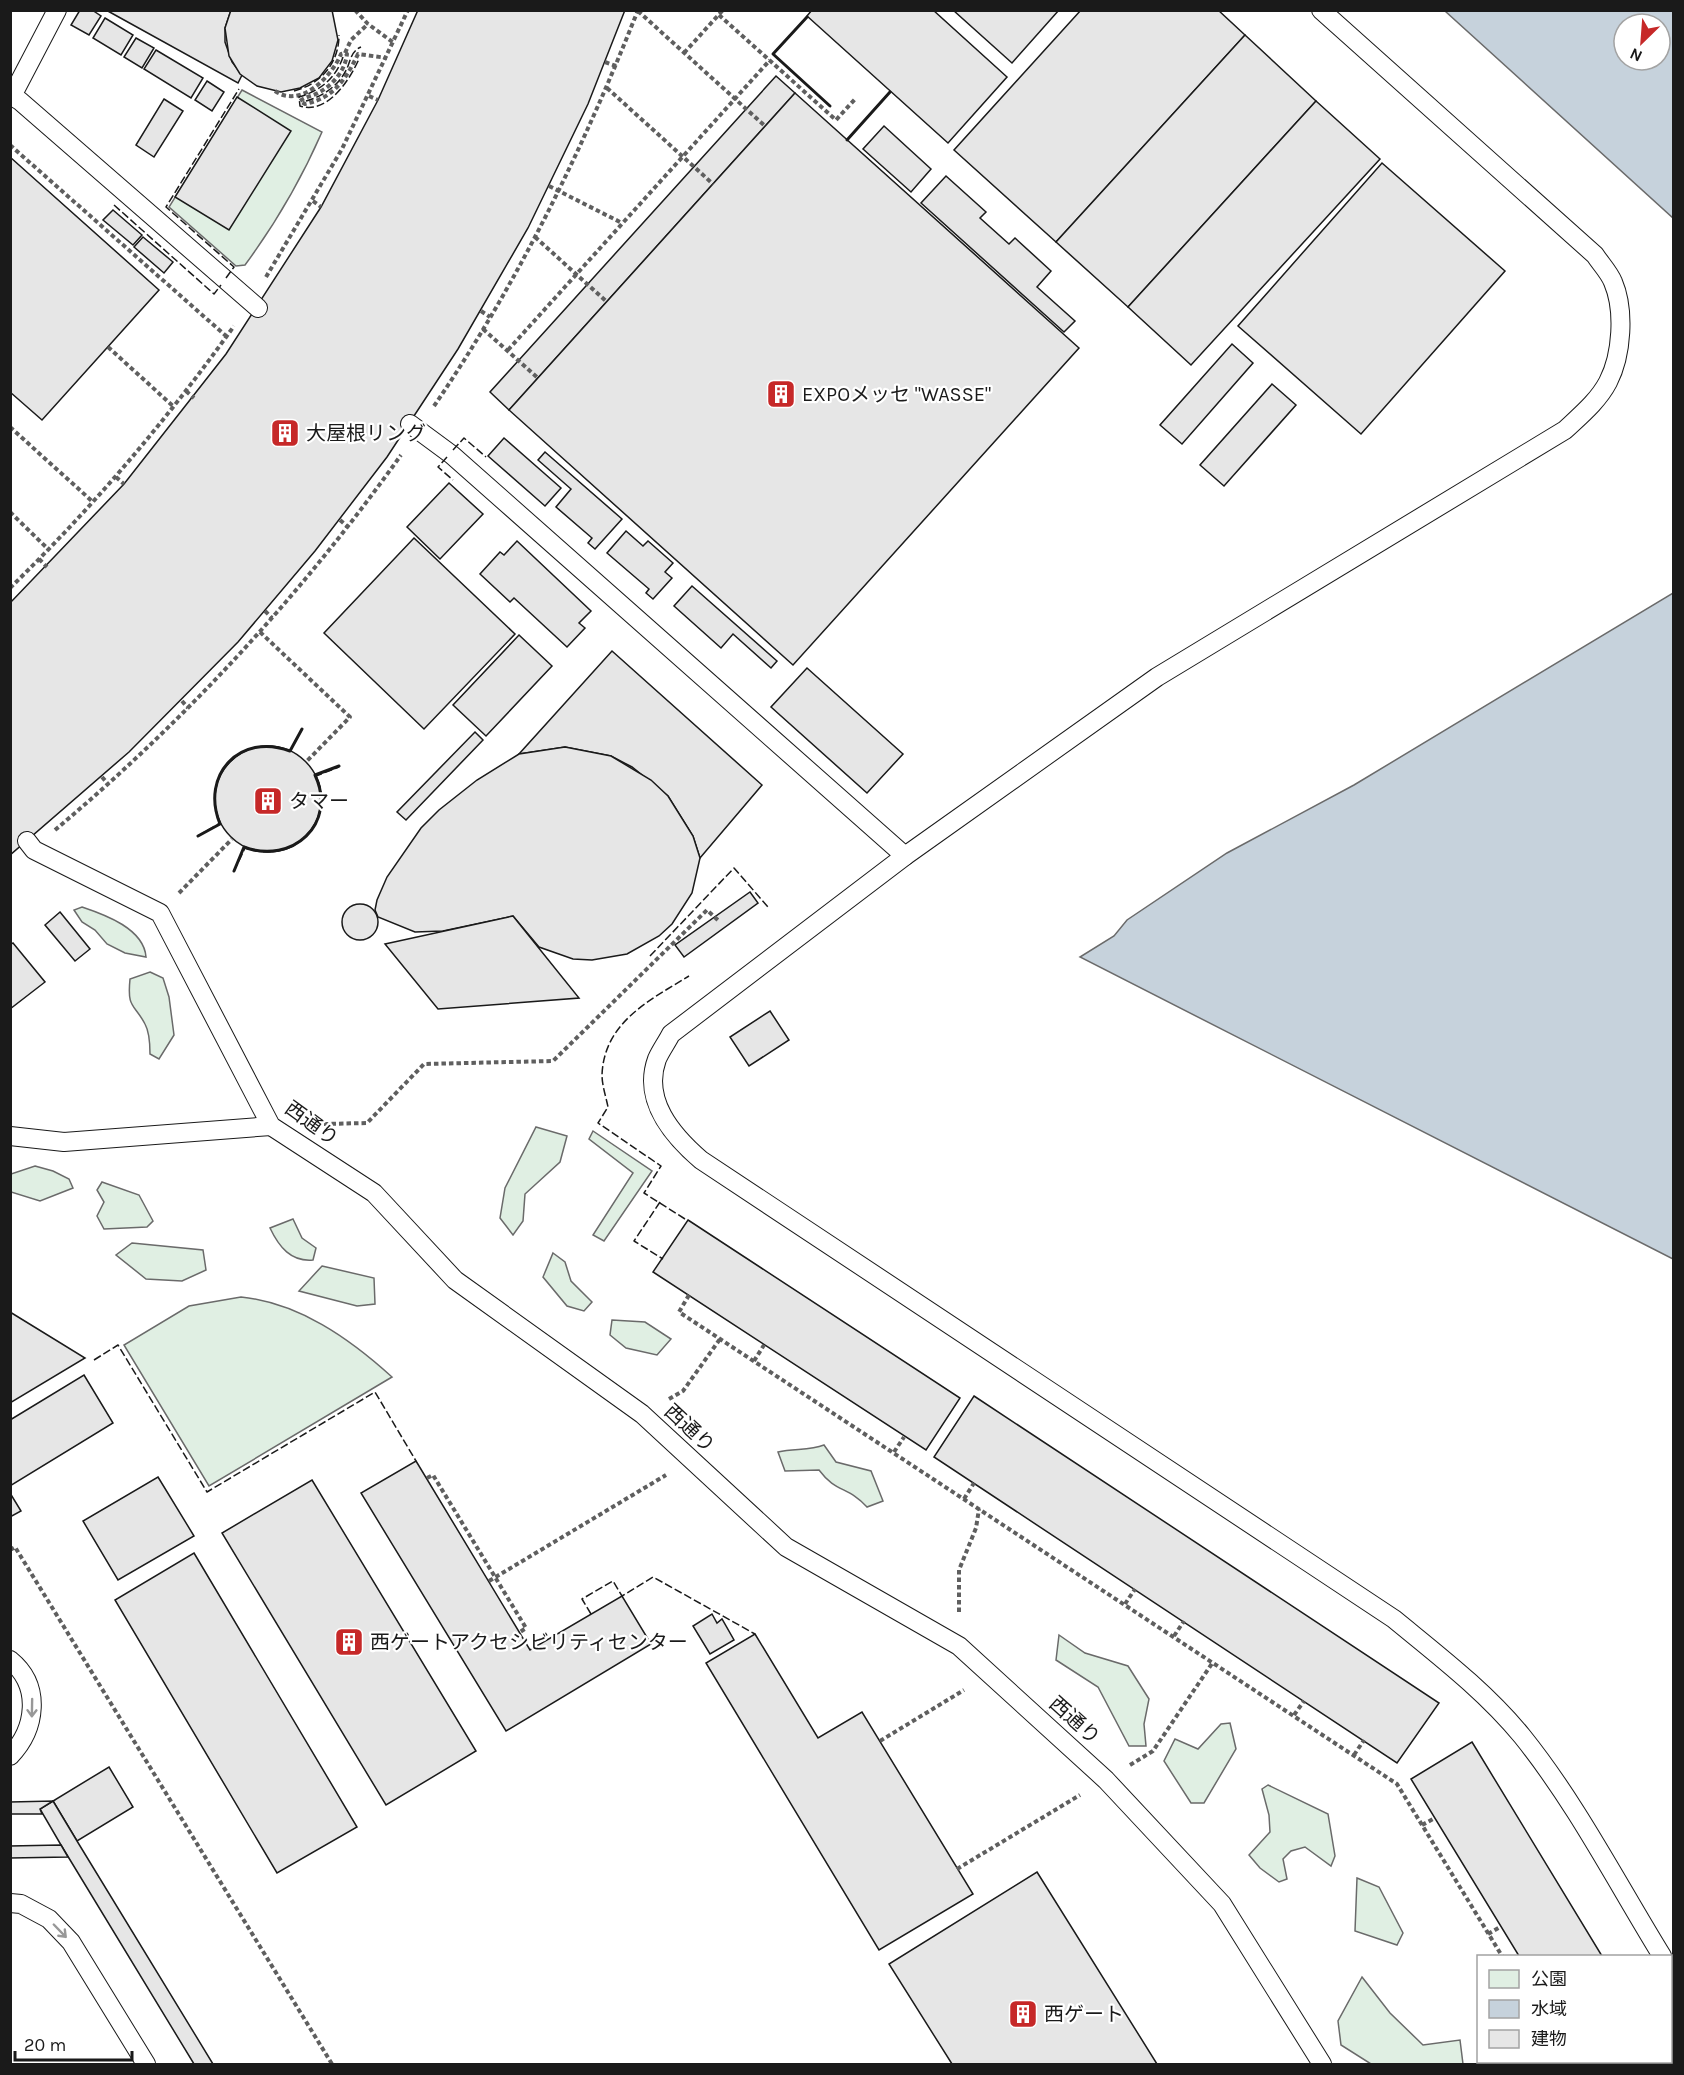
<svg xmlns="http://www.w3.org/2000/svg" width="1684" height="2075" font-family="Karla,'Noto Sans JP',sans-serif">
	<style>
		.green { fill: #e0efe3; stroke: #6a6a6a; stroke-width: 1.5 }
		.water { fill: #c6d2dc; stroke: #6a6a6a; stroke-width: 1.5; fill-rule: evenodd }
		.building { fill: #e6e6e6; stroke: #1a1a1a; stroke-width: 1.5 }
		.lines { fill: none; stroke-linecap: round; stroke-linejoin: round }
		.service-casing { stroke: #1a1a1a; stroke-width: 20 }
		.path { stroke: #5f5f5f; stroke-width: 4; stroke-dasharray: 4.5 3; stroke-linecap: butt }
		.service { stroke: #fff; stroke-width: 18 }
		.fence { stroke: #1a1a1a; stroke-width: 1.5; stroke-dasharray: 8 3; stroke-linecap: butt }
		.wall { stroke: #1a1a1a; stroke-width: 3 }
		.oneway { stroke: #989898 }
		.labels { text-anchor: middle; stroke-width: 4.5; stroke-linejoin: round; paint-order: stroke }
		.poi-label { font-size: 20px; fill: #1a1a1a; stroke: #fff; text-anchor: start }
		.street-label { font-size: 20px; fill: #1a1a1a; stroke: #fff }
	</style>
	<rect width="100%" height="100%" fill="#fff"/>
	<!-- green -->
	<g class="green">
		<path d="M242 90 322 132C301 180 276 223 245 265L236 266 169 207Z"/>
		<path d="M82 907C106 915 144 929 146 957L125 953 107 944 95 930 82 922 74 910Z"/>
		<path d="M150 972 163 978 169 997 174 1035 159 1059 150 1054C150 1045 150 1033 145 1024 134 1003 127 1009 130 979Z"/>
		<polygon points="536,1127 567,1136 560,1162 525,1194 523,1221 513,1235 500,1218 505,1188"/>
		<polygon points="593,1131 652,1171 604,1241 593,1235 633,1173 589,1139"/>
		<polygon points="35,1166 53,1171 69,1179 73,1188 40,1201 11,1192 11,1174"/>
		<polygon points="102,1182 139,1195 153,1221 147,1227 104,1229 97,1216 104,1202 97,1190"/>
		<path d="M293 1219 302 1238 316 1248 313 1260C291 1262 279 1247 270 1228Z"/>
		<polygon points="132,1243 203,1250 206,1270 182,1281 146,1279 116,1255"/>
		<polygon points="553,1253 565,1262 571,1281 592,1302 584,1311 567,1306 543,1277"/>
		<polygon points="322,1266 374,1278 375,1304 357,1306 299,1291"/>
		<path d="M241 1297C299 1303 349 1338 392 1377L209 1486 124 1345 189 1306Z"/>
		<polygon points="612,1320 645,1322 671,1339 657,1355 626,1348 610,1335"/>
		<path d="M824 1445 836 1462 871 1471 883 1501 867 1507C848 1486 836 1493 819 1470L785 1471 778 1452C794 1448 809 1451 824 1445Z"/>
		<polygon points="1059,1635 1085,1653 1128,1666 1149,1699 1144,1724 1146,1746 1129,1746 1098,1687 1056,1660"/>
		<polygon points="1230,1723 1236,1749 1204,1803 1191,1803 1164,1761 1175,1739 1198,1749 1221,1724"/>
		<polygon points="1268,1785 1328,1814 1335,1856 1331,1866 1305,1847 1291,1851 1283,1859 1287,1879 1279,1882 1260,1868 1249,1855 1270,1832 1269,1815 1262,1789"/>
		<polygon points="1357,1878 1379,1887 1403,1933 1397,1945 1355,1931"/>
		<polygon points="1362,1977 1390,2013 1423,2045 1460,2040 1463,2064 1371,2064 1341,2045 1338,2021"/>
	</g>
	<!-- water -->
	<g class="water">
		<path d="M1445 11H1673V218ZM1624 24H1660V60H1624Z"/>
		<polygon points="1673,593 1673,1259 1080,957 1114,936 1127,920 1227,853 1354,785"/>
	</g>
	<!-- building -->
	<g class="building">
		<polygon points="80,10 92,10 101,16 89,35 71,25"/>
		<polygon points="106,10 231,10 225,28 225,42 232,62 242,75 238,83"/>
		<polygon points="231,10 332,10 338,40 332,61 319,78 300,88 281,92 257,86 240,74 229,56 225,28"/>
		<polygon points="418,10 625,10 588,104 528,228 458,349 387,457 315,551 238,642 129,752 10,855 10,603 124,484 226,354 321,207 378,100"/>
		<polygon points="812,10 933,10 1007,77 948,143 807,16"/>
		<polygon points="953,10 1059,10 1012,63"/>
		<polygon points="1081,10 1218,10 1245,35 1056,242 954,150"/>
		<polygon points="105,18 133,35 121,55 93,38"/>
		<polygon points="1245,35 1316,101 1128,307 1056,242"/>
		<polygon points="136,38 154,48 142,68 124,57"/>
		<polygon points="156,50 203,78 191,98 144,69"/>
		<polygon points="776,76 795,93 509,410 490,392"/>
		<polygon points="207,81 224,92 212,111 195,100"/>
		<polygon points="795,93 1079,348 793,665 509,410"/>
		<polygon points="237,97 291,131 229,230 175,197"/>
		<polygon points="164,99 183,111 154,157 136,145"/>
		<polygon points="1316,101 1380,159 1191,365 1128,307"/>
		<polygon points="884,126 931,169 911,192 863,149"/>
		<polygon points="10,157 159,290 42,420 10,392"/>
		<polygon points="1382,163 1505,271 1361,434 1238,326"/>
		<polygon points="946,176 986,212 980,218 1009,244 1015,238 1051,271 1037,287 1075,321 1064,332 921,203"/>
		<polygon points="113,210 142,235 133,245 103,220"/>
		<polygon points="143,237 173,262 164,273 134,247"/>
		<polygon points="1232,344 1253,363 1182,444 1160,425"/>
		<polygon points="1272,384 1296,405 1224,486 1200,465"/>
		<polygon points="504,438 561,488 545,506 488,456"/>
		<polygon points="545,452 622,519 595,549 588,543 592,538 556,507 571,489 538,460"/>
		<polygon points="449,483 483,514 440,559 407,527"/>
		<polygon points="626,531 643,546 648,541 673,563 665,572 672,578 653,599 646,593 649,589 607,553"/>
		<polygon points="414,538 515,634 424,729 324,633"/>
		<polygon points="517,541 591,611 579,623 585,628 567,647 514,598 510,602 480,574 500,552 504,555"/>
		<polygon points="692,586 777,661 771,668 733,634 721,648 674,606"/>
		<polygon points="519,635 552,666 486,736 453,705"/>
		<polygon points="612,651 762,785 700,858 693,836 668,796 632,767 611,756 565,747 519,754"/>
		<polygon points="807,668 903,754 867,793 771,707"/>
		<polygon points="475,732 483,740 406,820 397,812"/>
		<circle cx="268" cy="799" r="53"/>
		<polygon points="565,747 611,756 651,780 668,796 693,836 700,858 692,893 672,924 659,936 627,954 592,960 573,959 539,947 513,916 443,931 415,932 378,917 375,910 377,900 387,877 421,828 439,810 477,780 519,754"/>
		<polygon points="750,892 758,903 684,957 675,945"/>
		<circle cx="360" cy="922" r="18"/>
		<polygon points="60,912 90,949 75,961 45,925"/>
		<polygon points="513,916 579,998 438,1009 385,944"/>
		<polygon points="13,943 45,982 10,1009 10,945"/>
		<polygon points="770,1011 789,1040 749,1066 730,1037"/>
		<polygon points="688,1220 960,1398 926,1450 653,1272"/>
		<polygon points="10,1312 85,1358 10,1403"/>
		<polygon points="84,1375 113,1423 10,1486 10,1420"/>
		<polygon points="974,1396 1439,1703 1397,1763 934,1457"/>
		<polygon points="416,1461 530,1650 622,1596 651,1644 506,1731 361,1493"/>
		<polygon points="158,1477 194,1536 118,1580 83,1521"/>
		<polygon points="312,1480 476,1751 386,1805 222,1533"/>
		<polygon points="10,1493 21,1511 10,1517"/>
		<polygon points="194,1553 357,1827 277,1873 115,1600"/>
		<polygon points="712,1614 717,1623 722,1619 734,1640 710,1654 693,1626"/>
		<polygon points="755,1634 818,1738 862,1712 973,1894 879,1950 706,1663"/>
		<polygon points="1472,1742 1602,1956 1519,1956 1411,1779"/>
		<polygon points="109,1767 133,1807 77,1841 53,1801"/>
		<polygon points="53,1801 77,1841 213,2064 194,2064 61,1845 40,1809"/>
		<polygon points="53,1801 40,1809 42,1814 10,1814 10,1802"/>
		<polygon points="61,1845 68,1857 10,1858 10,1846"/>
		<polygon points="1037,1872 1157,2064 952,2064 889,1964"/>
		<polygon points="1583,2062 1666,2062 1668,2064 1584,2064"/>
	</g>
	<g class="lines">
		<!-- service casing -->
		<g class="service-casing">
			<g id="service">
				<path d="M1321 10 1595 255C1600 263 1609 272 1613 282 1625 310 1622 355 1608 382 1598 401 1581 415 1565 430L1157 677 905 856 671 1034C667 1042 661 1050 657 1059 642 1100 672 1135 701 1160L1394 1619C1439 1656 1485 1691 1522 1736 1576 1803 1617 1883 1662 1956"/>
				<polyline points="10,95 20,101 258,308"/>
				<polyline points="12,96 57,10"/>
				<polyline points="410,424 452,455 905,856"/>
				<polyline points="27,841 34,850 160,913 271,1126 374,1193 455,1280 642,1414 786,1547 959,1646 1106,1780 1222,1904 1322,2064"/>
				<polyline points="10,1136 64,1142 271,1126"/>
				<path d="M10 1660C42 1686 36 1729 10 1756"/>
				<polyline points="10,1903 21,1904 49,1919 71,1942 146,2064"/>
				<polyline points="1670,1971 1674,1976"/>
			</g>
		</g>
		<!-- path -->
		<g class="path">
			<polyline points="355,10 368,24 394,43"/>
			<polyline points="638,11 765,126"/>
			<polyline points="719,15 836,120 856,98"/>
			<polyline points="345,53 351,40 368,24"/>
			<polyline points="684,53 723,10"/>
			<polyline points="605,62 616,66"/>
			<polyline points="607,88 713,184"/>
			<path d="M275 91C301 109 332 76 341 54L345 53 347 54C345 71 333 85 318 93 312 96 305 97 300 101L305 104C334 98 346 79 358 54L387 58"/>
			<polyline points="369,96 378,100"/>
			<polyline points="10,145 226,336"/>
			<polyline points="549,186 622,223"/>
			<polyline points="313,201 321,207"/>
			<polyline points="535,237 607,302"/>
			<polyline points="266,277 342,149 408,10"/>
			<polyline points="481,311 490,317"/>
			<polyline points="483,329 538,378"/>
			<polyline points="108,347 174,407"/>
			<polyline points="508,350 770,60"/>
			<polyline points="186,391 194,398"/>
			<path d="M434 406C518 283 583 149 638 10"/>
			<polyline points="10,427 93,502"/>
			<polyline points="116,477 124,484"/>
			<polyline points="10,512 49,550"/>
			<polyline points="340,520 348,527"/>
			<polyline points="39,559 47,567"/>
			<path d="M10 588C93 507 167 420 234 326"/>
			<polyline points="265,611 272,618"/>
			<polyline points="260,632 350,717 306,762"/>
			<polyline points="182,701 188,708"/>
			<polyline points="102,777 108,784"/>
			<path d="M55 830C186 720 302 594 401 455"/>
			<polyline points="179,893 232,839"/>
			<polyline points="324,1124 367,1123 424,1064 553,1061 707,910 720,922"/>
			<polyline points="689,1295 679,1312 1397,1784 1502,1956"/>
			<polyline points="754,1361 764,1345"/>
			<polyline points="669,1399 683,1391 720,1339"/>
			<polyline points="894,1452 904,1437"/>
			<polyline points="427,1478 433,1475 526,1628 520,1632"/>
			<polyline points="964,1499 974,1483"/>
			<polyline points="10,1550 15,1547 332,2064"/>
			<polyline points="489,1581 666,1475"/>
			<polyline points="1125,1604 1135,1589"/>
			<polyline points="959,1612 959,1570 976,1528 979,1509"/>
			<polyline points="1174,1636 1184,1621"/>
			<polyline points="1294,1715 1304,1701"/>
			<polyline points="880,1741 964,1690"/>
			<polyline points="1354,1755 1364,1740"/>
			<polyline points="1130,1765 1153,1751 1213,1662"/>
			<polyline points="1422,1825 1435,1818"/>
			<polyline points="957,1869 1080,1795"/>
			<polyline points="1488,1934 1500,1927"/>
			<polyline points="1566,2062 1567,2064"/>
			<polyline points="1542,2064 1543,2062"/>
		</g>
		<!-- service -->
		<use href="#service" class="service"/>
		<!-- fence -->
		<g class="fence">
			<path d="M343 57C336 78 320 91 299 97L300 106C328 115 350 79 359 59"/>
			<path d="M294 91C321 84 339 63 339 35"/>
			<path d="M306 101C324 96 341 84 348 66 351 58 352 51 361 47"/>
			<polyline points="114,205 214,294 221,285"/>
			<polyline points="226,278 234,267 166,207 239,89"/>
			<polyline points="453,450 464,438 486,457"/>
			<polyline points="447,457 438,467 453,480"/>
			<path d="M198 836 220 823C200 775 241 732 290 751L302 729"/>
			<path d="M234 871 245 848C290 865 338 823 316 776L339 767"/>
			<polyline points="650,956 734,868 768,907"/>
			<polyline points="660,1202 634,1241 663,1259"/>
			<path d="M685 1219 644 1193 661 1166 598 1123 608 1107C606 1097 602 1085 602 1075 604 1022 650 1000 689 976"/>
			<polyline points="94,1360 118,1345 207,1492 375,1392 416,1461"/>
			<polyline points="591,1614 582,1599 613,1581 622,1596 653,1577 755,1634"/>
		</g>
		<!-- wall -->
		<g class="wall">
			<polyline points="807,17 773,54 830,106"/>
			<polyline points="847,140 890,92"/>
			<path d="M198 836 220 824C200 775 240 732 290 751L302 729"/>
			<path d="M234 871 244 847C292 865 338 824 315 775L339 766"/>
		</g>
	</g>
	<!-- one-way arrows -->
	<defs><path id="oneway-shaft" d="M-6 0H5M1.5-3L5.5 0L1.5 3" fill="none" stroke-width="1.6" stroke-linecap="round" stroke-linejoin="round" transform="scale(1.5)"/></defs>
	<g class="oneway">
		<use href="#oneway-shaft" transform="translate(32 1708) rotate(91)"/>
		<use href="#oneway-shaft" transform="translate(60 1931) rotate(46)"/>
	</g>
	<!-- icons -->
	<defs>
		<g id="building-square" transform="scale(1.5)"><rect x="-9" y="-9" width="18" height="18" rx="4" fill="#c62828" stroke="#fff"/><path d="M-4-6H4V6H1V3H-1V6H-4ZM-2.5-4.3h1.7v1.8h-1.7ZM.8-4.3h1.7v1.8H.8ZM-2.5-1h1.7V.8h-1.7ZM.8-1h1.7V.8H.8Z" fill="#fff"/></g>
	</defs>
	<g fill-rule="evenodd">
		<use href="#building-square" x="781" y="394"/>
		<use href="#building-square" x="285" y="433"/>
		<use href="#building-square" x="268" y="801"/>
		<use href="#building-square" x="349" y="1642"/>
		<use href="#building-square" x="1023" y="2014"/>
	</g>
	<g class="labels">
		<!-- poi labels -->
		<g class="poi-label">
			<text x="802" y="401">EXPOメッセ "WASSE"</text>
			<text x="306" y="440">大屋根リング</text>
			<text x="289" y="808">タマー</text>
			<text x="370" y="1649">西ゲートアクセシビリティセンター</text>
			<text x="1044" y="2021">西ゲート</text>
		</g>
		<!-- street labels -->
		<g class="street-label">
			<text transform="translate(312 1123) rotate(36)" y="7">西通り</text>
			<text transform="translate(690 1428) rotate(43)" y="7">西通り</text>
			<text transform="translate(1075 1720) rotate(42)" y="7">西通り</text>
		</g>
	</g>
	<!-- border -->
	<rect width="1684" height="2075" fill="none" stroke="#1a1a1a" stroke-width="24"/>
	<!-- legend -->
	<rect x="1477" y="1955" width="195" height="108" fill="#ffffff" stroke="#a3a3a3" stroke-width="1.5"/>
	<rect x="1489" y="1970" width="30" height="18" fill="#e0efe3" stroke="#a3a3a3" stroke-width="1.5"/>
	<text x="1531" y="1985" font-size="18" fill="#1a1a1a">公園</text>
	<rect x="1489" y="2000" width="30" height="18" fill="#c6d2dc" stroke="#a3a3a3" stroke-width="1.5"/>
	<text x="1531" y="2015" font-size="18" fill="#1a1a1a">水域</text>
	<rect x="1489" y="2030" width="30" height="18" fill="#e6e6e6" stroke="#a3a3a3" stroke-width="1.5"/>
	<text x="1531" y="2045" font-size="18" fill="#1a1a1a">建物</text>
	<!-- north arrow -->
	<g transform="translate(1642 42) rotate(205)"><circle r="28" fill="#ffffff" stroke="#a3a3a3" stroke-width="1.5"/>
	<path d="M0-4.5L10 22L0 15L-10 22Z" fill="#c62828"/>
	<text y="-9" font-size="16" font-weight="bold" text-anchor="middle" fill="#1a1a1a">N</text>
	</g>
	<!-- scale -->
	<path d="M15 2051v9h117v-9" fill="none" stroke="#1a1a1a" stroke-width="3"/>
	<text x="24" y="2051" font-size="18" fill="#1a1a1a" stroke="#ffffff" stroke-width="4.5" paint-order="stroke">20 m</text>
</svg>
